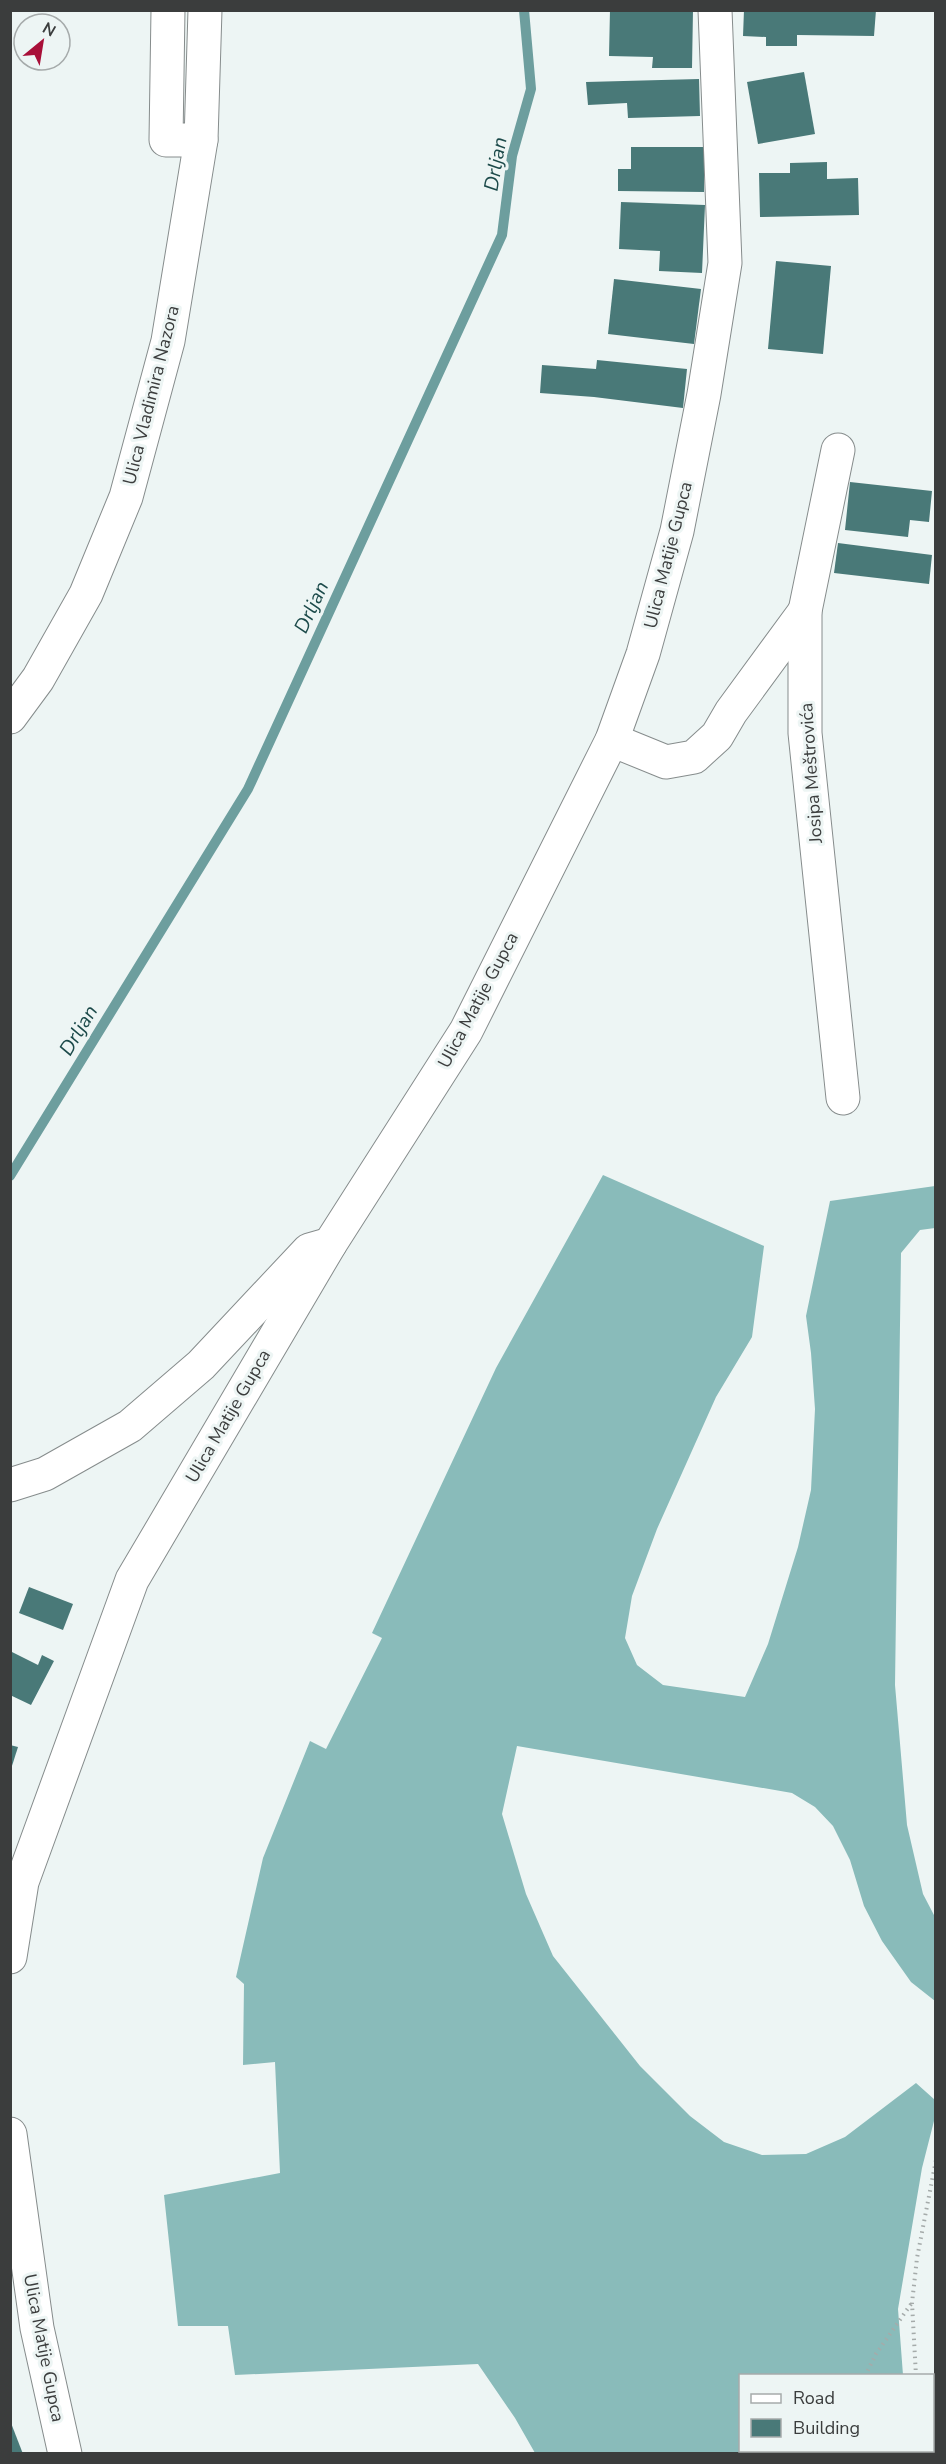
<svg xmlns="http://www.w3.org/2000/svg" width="946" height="2464" font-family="'Nunito Sans',sans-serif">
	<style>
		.forest { fill: #89bbba }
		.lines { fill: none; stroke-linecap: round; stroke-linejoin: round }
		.stream { stroke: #6d9e9e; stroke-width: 10 }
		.building { fill: #497978 }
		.street-casing { stroke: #868c8c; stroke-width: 35 }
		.secondary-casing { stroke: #868c8c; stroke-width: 35 }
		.path { stroke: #a5abaa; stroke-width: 4; stroke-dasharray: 1.5 4.5; stroke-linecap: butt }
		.street { stroke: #fff; stroke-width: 33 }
		.secondary { stroke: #fff; stroke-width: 33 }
		.labels { text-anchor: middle; stroke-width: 6; stroke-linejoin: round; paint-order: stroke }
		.street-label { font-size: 18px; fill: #3b3d3d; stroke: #edf5f4 }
		.water-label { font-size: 20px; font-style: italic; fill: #1c4a4a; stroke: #edf5f4 }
	</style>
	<rect width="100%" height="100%" fill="#edf5f4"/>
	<!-- forest -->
	<polygon class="forest" points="603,1175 764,1246 752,1337 716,1397 657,1529 632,1596 625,1638 637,1665 663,1685 745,1697 768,1644 798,1547 811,1490 815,1409 811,1353 806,1316 830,1201 935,1186 935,1228 920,1230 901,1253 895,1685 907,1825 923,1894 935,1917 935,2001 911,1982 882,1941 864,1906 850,1860 833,1826 815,1807 792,1793 517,1746 502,1814 526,1894 553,1956 640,2066 690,2116 724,2142 762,2155 806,2154 845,2137 916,2083 935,2100 935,2117 922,2168 898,2309 903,2375 740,2376 740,2450 908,2450 908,2453 535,2453 515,2418 478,2364 235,2375 228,2326 178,2326 164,2195 280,2173 275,2062 243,2065 244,1984 236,1977 263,1858 310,1741 326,1749 382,1638 372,1633 496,1368"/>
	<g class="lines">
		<!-- stream -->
		<polyline class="stream" points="10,1176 248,789 502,235 512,156 531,89 524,10"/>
	</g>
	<!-- building -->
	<g class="building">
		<polygon points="610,10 693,10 692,68 652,68 653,57 609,56"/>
		<polygon points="744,10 876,10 874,36 797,35 797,46 766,46 766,37 743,36"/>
		<polygon points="804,72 815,134 758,144 747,82"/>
		<polygon points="699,79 700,116 628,118 627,103 588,105 586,82"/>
		<polygon points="631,147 704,147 704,192 618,191 618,169 631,169"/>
		<polygon points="827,162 827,179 858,178 859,215 760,217 759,173 790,173 790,163"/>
		<polygon points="621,202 705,205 702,273 659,271 660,251 619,249"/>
		<polygon points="776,261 831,266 823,354 768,349"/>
		<polygon points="614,279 701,289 694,344 608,334"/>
		<polygon points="597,360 687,369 683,408 594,397 540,393 542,365 596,369"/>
		<polygon points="850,482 932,491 929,522 910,520 908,537 845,530"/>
		<polygon points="838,543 932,555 929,584 834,573"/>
		<polygon points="29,1587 73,1604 63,1630 19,1613"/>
		<polygon points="10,1651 38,1665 42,1655 54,1661 31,1705 10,1695"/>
		<polygon points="10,1745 18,1747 11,1769 10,1769"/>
		<polygon points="10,2423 11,2423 23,2454 10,2454"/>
	</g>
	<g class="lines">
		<!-- street casing -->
		<g class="street-casing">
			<g id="street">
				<polyline points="168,10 166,140 201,140"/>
				<polyline points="838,450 805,611 805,733 843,1098"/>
				<polyline points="10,717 38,679 86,594 126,497 168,341 201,140 205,10"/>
				<polyline points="612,740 666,762 694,757 717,736 731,712 805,611"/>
				<polyline points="10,1485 45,1474 130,1426 201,1365 309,1250 330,1244"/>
			</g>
		</g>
		<!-- secondary casing -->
		<g class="secondary-casing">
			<g id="secondary">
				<polyline points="10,1957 22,1882 132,1580 330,1244 466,1031 612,740 643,654 677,531 704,394 725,263 715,10"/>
				<polyline points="10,2134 37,2328 65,2454"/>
			</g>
		</g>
		<!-- path -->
		<g class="path">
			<polyline points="865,2376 876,2354 911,2304"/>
			<polyline points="916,2376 912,2303 917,2258 936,2160"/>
			<polyline points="922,2450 922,2454"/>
			<polyline points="828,2454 829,2450"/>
		</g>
		<!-- street -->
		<use href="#street" class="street"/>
		<!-- secondary -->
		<use href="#secondary" class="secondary"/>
	</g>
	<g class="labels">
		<!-- street labels -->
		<g class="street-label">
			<text transform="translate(151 395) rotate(-76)" y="6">Ulica Vladimira Nazora</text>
			<text transform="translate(668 555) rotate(-76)" y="6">Ulica Matije Gupca</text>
			<text transform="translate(811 773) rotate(-94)" y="6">Josipa Meštrovića</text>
			<text transform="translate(478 1000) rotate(-62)" y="6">Ulica Matije Gupca</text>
			<text transform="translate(228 1416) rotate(-60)" y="6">Ulica Matije Gupca</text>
			<text transform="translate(44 2348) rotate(79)" y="6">Ulica Matije Gupca</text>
		</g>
		<!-- water labels -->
		<g class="water-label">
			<text transform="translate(495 164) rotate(-80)" y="7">Drljan</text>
			<text transform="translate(311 607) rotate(-65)" y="7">Drljan</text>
			<text transform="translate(78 1030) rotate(-59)" y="7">Drljan</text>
		</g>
	</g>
	<!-- border -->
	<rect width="946" height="2464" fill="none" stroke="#3b3d3d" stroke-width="24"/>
	<!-- legend -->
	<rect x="739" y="2374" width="195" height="78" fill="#edf5f4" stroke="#a6abab" stroke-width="1.5"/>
	<rect x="751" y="2394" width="30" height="9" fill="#ffffff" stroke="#a6abab" stroke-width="1.5"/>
	<text x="793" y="2404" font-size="18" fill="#3b3d3d">Road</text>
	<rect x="751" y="2419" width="30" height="18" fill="#497978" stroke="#a6abab" stroke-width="1.5"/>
	<text x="793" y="2434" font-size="18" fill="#3b3d3d">Building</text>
	<!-- north arrow -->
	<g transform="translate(42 42) rotate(30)"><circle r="28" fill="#edf5f4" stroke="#a6abab" stroke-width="1.5"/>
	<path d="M0-4.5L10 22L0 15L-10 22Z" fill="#a80f38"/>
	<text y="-9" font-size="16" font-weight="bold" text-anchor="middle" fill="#3b3d3d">N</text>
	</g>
</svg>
